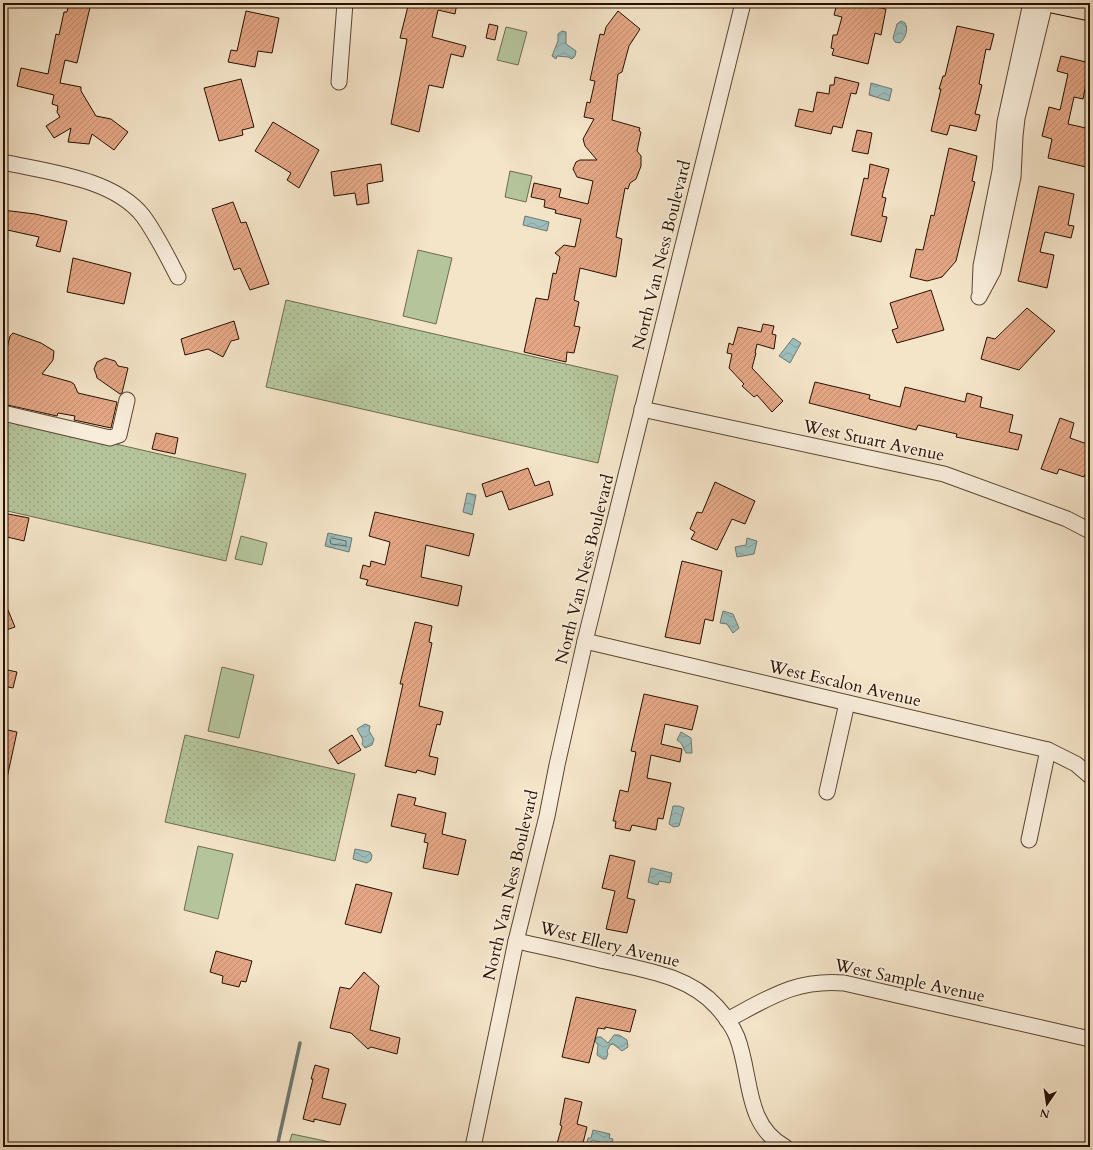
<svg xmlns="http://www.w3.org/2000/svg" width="1093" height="1150" font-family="Cardo,serif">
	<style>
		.grass { fill: url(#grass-dots); stroke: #6e6b4e }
		.green { fill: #b5c59b; stroke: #6e6b4e }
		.water { fill: url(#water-waves); stroke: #6e7971 }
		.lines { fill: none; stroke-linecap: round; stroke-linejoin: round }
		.shore { stroke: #62685e; stroke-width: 1 }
		.stream { stroke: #6e7971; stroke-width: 3.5 }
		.building { fill: url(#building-hatch); stroke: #271100 }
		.minor-casing { stroke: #5a4632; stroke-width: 17 }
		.major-casing { stroke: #271100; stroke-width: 21 }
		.minor { stroke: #f8eddb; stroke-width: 15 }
		.major { stroke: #f4e4c8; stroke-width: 19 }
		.labels { text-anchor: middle; stroke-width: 3.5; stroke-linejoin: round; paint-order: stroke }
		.street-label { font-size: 17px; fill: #271100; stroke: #f8eddb }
	</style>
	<defs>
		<pattern id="grass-dots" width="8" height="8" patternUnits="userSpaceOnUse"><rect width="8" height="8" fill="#b5c59b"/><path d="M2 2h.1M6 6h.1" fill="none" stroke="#9ca884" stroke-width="1.8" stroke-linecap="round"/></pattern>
		<pattern id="water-waves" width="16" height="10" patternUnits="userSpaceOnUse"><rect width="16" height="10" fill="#9dbebc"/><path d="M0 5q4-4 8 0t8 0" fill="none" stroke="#87a2a0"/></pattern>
		<pattern id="building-hatch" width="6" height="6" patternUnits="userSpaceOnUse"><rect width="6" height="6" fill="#e4a786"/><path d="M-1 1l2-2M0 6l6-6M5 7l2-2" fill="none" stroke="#c48f72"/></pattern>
	</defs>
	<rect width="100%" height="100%" fill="#f4e4c8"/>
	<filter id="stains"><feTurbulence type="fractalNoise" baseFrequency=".005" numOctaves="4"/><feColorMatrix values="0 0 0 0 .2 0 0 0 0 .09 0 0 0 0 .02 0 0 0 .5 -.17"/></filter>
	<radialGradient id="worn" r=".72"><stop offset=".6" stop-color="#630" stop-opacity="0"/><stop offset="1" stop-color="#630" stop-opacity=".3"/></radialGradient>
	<!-- grass -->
	<g class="grass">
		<polygon points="286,300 618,376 598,463 266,387"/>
		<polygon points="3,418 246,474 226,561 3,510"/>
		<polygon points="185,735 355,774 335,861 165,822"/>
	</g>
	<!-- green -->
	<g class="green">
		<polygon points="506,27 527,32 518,65 497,60"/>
		<polygon points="510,171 532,176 526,202 505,197"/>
		<polygon points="418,250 452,258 436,324 403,316"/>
		<polygon points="241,536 267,543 262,565 235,559"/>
		<polygon points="222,667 254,675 239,738 208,731"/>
		<polygon points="198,846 233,854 218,919 184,910"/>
		<polygon points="292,1134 330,1142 329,1147 288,1147"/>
	</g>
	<!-- water -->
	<g class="water">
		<path d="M901 21 905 23C909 29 905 39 900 43L895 42 893 38 897 24Z"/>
		<polygon points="562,31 566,32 566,44 576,51 575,56 572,59 568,57 557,56 556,59 552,56 558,41 558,34"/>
		<polygon points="871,83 892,89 889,101 869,95"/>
		<polygon points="525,216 549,222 547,231 523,225"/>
		<polygon points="793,338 801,343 790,363 779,356"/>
		<polygon points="467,493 476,495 472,515 463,512"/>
		<polygon points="328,533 352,538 349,552 325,546"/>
		<polygon points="747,538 757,541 754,554 737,557 735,547 746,545"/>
		<polygon points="723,611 733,614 739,628 733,633 727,624 720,623"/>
		<polygon points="365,724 370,726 369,731 374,739 372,745 365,748 362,744 363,740 357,729"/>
		<polygon points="681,732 691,738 692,753 686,753 681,743 677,740"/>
		<polygon points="673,806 679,806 684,808 679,826 674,827 669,824"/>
		<polygon points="355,849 370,852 372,855 371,860 367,863 353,859"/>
		<polygon points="651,868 672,873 670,883 659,881 658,885 648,882"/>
		<polygon points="614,1035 619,1035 627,1040 628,1047 622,1051 613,1044 610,1045 607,1051 608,1054 606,1059 603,1059 597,1055 598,1045 595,1041 597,1037 601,1037 608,1043"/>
		<polygon points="593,1130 610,1134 609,1138 613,1139 611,1147 599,1147 600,1142 592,1140 591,1143 587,1142 588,1138 591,1138"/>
	</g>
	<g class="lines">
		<!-- shore -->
		<polygon class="shore" points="332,538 346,541 346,546 331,544 330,540"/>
		<!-- stream -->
		<polyline class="stream" points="277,1147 300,1043"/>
	</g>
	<!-- building -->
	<g class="building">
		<polygon points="69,3 91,3 77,63 65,60 60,83 81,87 81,91 96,116 111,119 128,132 114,150 92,134 89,144 68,142 71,128 54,138 46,126 60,117 57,112 58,106 52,104 54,95 17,86 21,68 48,74 56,34 59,35 64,12 67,12"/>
		<polygon points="416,3 457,3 455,14 438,10 432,37 466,46 463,57 451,54 443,88 429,85 419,132 391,124 406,45 407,39 400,38 408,6 415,8"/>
		<polygon points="837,3 867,3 866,5 886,9 881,35 875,33 868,64 832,55 834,49 831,48 833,35 837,35 842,17 834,15"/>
		<polygon points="246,11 279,18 272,53 258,51 255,67 228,62 231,50 237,51"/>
		<polygon points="618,11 640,29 629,46 622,72 618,74 612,120 640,128 639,131 641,132 637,151 641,156 641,166 636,179 630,183 628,189 625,188 616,237 622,239 616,277 580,268 574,300 579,302 574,326 580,327 574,353 567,352 566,362 524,352 536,298 548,300 553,273 556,274 560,257 555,253 564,245 575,247 581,219 555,213 556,210 544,207 545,200 531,197 534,183 561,189 559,197 588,204 593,181 577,177 573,169 576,162 580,160 597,160 585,146 583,139 594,119 584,117 587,102 590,103 595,81 590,80 600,34 604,35 606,27"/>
		<polygon points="489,24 498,26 495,40 486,38"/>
		<polygon points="957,26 994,34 990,50 986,49 979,84 982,85 975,114 980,115 976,131 950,125 947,135 931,131 941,89 939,89 943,76 945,76"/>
		<polygon points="1061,56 1090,63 1090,84 1086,84 1083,99 1074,97 1068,124 1090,129 1086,155 1090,157 1090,168 1048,158 1052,139 1042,136 1049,107 1060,110 1068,74 1057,71"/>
		<polygon points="835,77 859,83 856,94 851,93 842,128 833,126 831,134 795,126 799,109 813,112 817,92 829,94 830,85 834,85"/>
		<polygon points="241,79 254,127 242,130 243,135 219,141 204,88"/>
		<polygon points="273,122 319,150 299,188 287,180 291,173 255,151"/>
		<polygon points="857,130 872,133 868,154 852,151"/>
		<polygon points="949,148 977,156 972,181 975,182 956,261 942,277 927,281 910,277 916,249 923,250 931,215 934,216"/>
		<polygon points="381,164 383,181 367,184 369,203 357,205 355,193 334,196 331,172"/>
		<polygon points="870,164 889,169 882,197 886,198 882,216 887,217 881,242 851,235 864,178 868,179"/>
		<polygon points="1039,186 1074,194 1068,225 1074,226 1071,238 1045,232 1040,252 1054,255 1047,288 1018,281"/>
		<polygon points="233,202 241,223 246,222 269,284 250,290 240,268 234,270 212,209"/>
		<polygon points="3,210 35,214 67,221 60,252 36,246 39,237 3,229"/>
		<polygon points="73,258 131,273 124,304 67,292"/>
		<polygon points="931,290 944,330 897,343 892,330 898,328 890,303"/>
		<polygon points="1027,308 1055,331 1019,370 981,359 987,337 995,339"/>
		<polygon points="234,321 239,339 231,341 223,357 208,349 185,355 181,339"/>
		<polygon points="763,324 774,326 772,334 776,335 774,349 757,344 755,353 756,353 752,368 783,401 772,412 757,395 754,397 742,386 744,384 729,368 732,354 727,353 729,343 733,345 738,327 761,332"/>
		<polygon points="13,333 41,343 54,351 53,360 42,374 71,382 74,384 78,393 117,402 111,428 74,420 75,416 58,413 57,416 3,404 3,365 10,336"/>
		<polygon points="105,358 115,361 118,366 128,368 122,393 120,394 97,378 96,374 94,369 97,362"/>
		<polygon points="815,382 870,395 869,399 900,407 905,387 965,402 967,393 982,397 980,407 1013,415 1009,432 1022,435 1018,450 956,437 957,434 918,425 916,430 809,403"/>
		<polygon points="1060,418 1074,423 1070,438 1090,445 1090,462 1084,477 1059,469 1057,474 1041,469"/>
		<polygon points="156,433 178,438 175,454 152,449"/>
		<polygon points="528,468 535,486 549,481 553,495 509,510 502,491 486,497 482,484"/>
		<polygon points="715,482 755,501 745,524 732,519 717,550 691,539 695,532 690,529 697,512 702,513"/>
		<polygon points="375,512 474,534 469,556 426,545 421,577 462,586 458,606 366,585 368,580 360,578 363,565 370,567 371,561 385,565 390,542 369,536"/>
		<polygon points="3,513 29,518 24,541 3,536"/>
		<polygon points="682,561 722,571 713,621 705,619 700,644 665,637"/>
		<polygon points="3,598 15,627 3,631"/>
		<polygon points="415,622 432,626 429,642 432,643 419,706 443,712 440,725 437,724 429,756 438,758 435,775 417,770 416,773 385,766 403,684 400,684"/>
		<polygon points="3,669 17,672 13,688 3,686"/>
		<polygon points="644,694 698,706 692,730 665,724 661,744 682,749 680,762 651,755 647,778 671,783 663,819 658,818 656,830 632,825 630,831 615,828 616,821 613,821 620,790 628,792 636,752 631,751"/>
		<polygon points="3,729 17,732 7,778 3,777"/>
		<polygon points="352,735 361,750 338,764 329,750"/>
		<polygon points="398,794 416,798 414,805 446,813 442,834 466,840 458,875 423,868 428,843 424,842 426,834 391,826"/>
		<polygon points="610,855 635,861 627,898 635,900 627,933 606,929 615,891 602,888"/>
		<polygon points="356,884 392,893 381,933 345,924"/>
		<polygon points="216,951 252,961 246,982 241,981 239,987 222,983 223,976 210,972"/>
		<polygon points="364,972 379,986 370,1030 400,1038 397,1054 371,1047 368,1049 351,1033 330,1028 340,987 350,989"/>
		<polygon points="576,997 636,1010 630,1032 605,1027 605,1029 598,1028 589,1063 562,1057"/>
		<polygon points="315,1065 329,1069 322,1098 346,1104 340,1125 314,1119 314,1122 303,1119 313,1079 311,1079"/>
		<polygon points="565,1098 582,1102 577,1124 587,1127 582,1147 556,1147 562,1126 560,1125"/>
	</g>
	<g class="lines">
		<!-- minor casing -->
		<g class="minor-casing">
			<g id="minor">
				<polyline points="339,82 345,3"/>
				<path d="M3 162C47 172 113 178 143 216 157 235 167 256 178 277"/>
				<polyline points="980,291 981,266 1000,171 1005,122 1031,3"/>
				<polyline points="979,297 993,271 1013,177 1015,136 1017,118 1045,3"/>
				<polyline points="642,409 944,474 1067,519 1090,531"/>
				<polyline points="3,413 110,438 119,435 127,400"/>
				<polyline points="585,641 1048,750 1076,764 1090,776"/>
				<polyline points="827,792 847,703"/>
				<polyline points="1029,840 1048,750"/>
				<path d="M516 941C546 947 575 954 605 961 644 970 688 975 717 1007 725 1016 733 1027 737 1037 752 1076 744 1124 785 1147"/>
				<path d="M727 1020C769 998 795 979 844 983L1090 1039"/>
				<polyline points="473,1147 516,941 547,816 557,765 585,641 743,3"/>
			</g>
		</g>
		<!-- major casing -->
		<g class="major-casing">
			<polyline id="major" points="1052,3 1090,11"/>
		</g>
		<!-- minor -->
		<use href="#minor" class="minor"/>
		<!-- major -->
		<use href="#major" class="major"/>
	</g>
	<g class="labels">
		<!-- street labels -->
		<g class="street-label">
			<text transform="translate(661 255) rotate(-76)" y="6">North Van Ness Boulevard</text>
			<text transform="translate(874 440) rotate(12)" y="6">West Stuart Avenue</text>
			<text transform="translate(584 569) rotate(-76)" y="6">North Van Ness Boulevard</text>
			<text transform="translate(845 683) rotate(13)" y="6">West Escalon Avenue</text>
			<text transform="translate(510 885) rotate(-77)" y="6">North Van Ness Boulevard</text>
			<text transform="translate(610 944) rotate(14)" y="6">West Ellery Avenue</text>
			<text transform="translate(910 980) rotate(12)" y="6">West Sample Avenue</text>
		</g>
	</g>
	<!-- margin -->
	<rect width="1093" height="1150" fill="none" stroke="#f4e4c8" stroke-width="16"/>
	<rect x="4" y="4" width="1085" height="1142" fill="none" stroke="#271100" stroke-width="2"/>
	<rect x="8" y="8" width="1077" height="1134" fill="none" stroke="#271100"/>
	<!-- north arrow -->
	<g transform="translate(1047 1104) rotate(193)" stroke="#f8eddb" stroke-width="3" paint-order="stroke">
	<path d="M0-3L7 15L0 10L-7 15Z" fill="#271100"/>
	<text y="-6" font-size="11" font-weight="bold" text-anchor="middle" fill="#271100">N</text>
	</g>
	<rect width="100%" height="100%" filter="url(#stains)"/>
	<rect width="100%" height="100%" fill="url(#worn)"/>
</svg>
